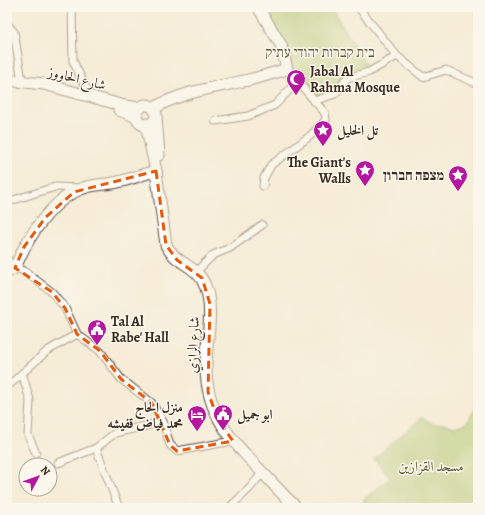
<svg xmlns="http://www.w3.org/2000/svg" width="485" height="515" font-family="Alegreya,Amiri,'Frank Ruhl Libre',serif">
	<style>
		.green { fill: #a8c56c; stroke: #727845 }
		.lines { fill: none; stroke-linecap: round; stroke-linejoin: round }
		.street-casing { stroke: #57473a; stroke-width: 9 }
		.secondary-casing { stroke: #57473a; stroke-width: 13 }
		.street { stroke: #fff; stroke-width: 7 }
		.secondary { stroke: #fff; stroke-width: 11 }
		.marked { fill: none; stroke: #e8590c; stroke-width: 3; stroke-dasharray: 8 5; stroke-linejoin: round }
		.labels { text-anchor: middle; stroke-width: 3; stroke-linejoin: round; paint-order: stroke }
		.park-label { font-size: 14px; fill: #5c5835; stroke: #fbf7ec }
		.poi-label { font-size: 14px; font-weight: bold; fill: #3b2a1e; stroke: #fbf7ec; text-anchor: start }
		.street-label { font-size: 14px; fill: #3b2a1e; stroke: #fbf7ec }
	</style>
	<rect width="100%" height="100%" fill="#fbf7ec"/>
	<filter id="ink" filterUnits="userSpaceOnUse"><feTurbulence type="fractalNoise" baseFrequency=".025" numOctaves="2"/><feDisplacementMap in="SourceGraphic" scale="8" xChannelSelector="R" yChannelSelector="G"/><feConvolveMatrix kernelMatrix="1 2 1 2 8 2 1 2 1" color-interpolation-filters="sRGB"/></filter>
	<filter id="wash" filterUnits="userSpaceOnUse"><feTurbulence type="fractalNoise" baseFrequency=".012" numOctaves="4" result="noise"/><feDisplacementMap in="SourceGraphic" scale="16" xChannelSelector="R" yChannelSelector="G"/><feGaussianBlur stdDeviation="0.9" result="paint"/><feColorMatrix in="noise" values="0 0 0 0 0 0 0 0 0 0 0 0 0 0 0 0 0 1.4 0 .05"/><feComposite in="paint" operator="in"/></filter>
	<g filter="url(#wash)">
		<rect width="100%" height="100%" fill="#f6ecd7"/>
		<!-- green -->
		<g class="green">
			<polygon points="263,7 331,7 367,67 341,79 333,92 315,96 290,65"/>
			<polygon points="478,407 478,508 366,508 363,500 390,478 374,459 422,417 433,424 444,423 454,427 467,423 475,408"/>
		</g>
	</g>
	<g filter="url(#ink)">
		<g class="lines">
			<!-- street casing -->
			<g class="street-casing">
				<g id="street">
					<polyline points="72,7 73,61 90,96"/>
					<polyline points="358,7 397,56 423,77 446,70 478,84"/>
					<polyline points="7,24 14,32 22,81"/>
					<polyline points="314,101 335,94 347,78 369,72 397,56"/>
					<polyline points="215,121 248,116 275,105 297,82"/>
					<polyline points="263,186 264,178 271,165 310,136 326,120 325,113 287,69"/>
					<polyline points="7,192 10,200"/>
					<polyline points="7,202 55,187 80,188"/>
					<polyline points="7,258 12,269"/>
					<polyline points="15,268 24,271 52,292 65,308 77,334 100,351 121,379 152,403 163,422 170,445 177,451 233,441"/>
					<polyline points="197,271 213,255 230,248 262,225"/>
					<polyline points="22,373 30,400 28,435 36,453"/>
					<polyline points="7,387 47,351 77,334"/>
					<polyline points="96,448 119,508"/>
					<polyline points="58,463 96,448 115,433 163,422"/>
					<polyline points="229,508 250,488 262,473"/>
				</g>
			</g>
			<!-- secondary casing -->
			<g class="secondary-casing">
				<g id="secondary">
					<polyline points="7,80 44,84 125,106 140,108"/>
					<circle cx="146" cy="115" r="10"/>
					<path d="M154 108C180 93 210 88 239 82 255 79 271 74 287 69L281 45 258 7"/>
					<polyline points="119,110 137,117"/>
					<polyline points="156,117 159,155"/>
					<path d="M146 124 156 171 166 245C177 266 198 264 206 288 214 312 206 341 206 367 206 414 232 441 263 473 274 485 285 497 297 508"/>
					<path d="M7 272 15 268C26 240 51 200 81 189 92 184 106 185 118 182 131 179 143 174 156 171"/>
				</g>
			</g>
			<!-- street -->
			<use href="#street" class="street"/>
			<!-- secondary -->
			<use href="#secondary" class="secondary"/>
		</g>
	</g>
	<!-- marked area -->
	<path d="M0 0H485V515H0ZM156 171 166 245 177 260 202 278 210 304 208 392 218 420 233 441 177 451 170 445 152 403 121 379 100 351 77 334 65 308 52 292 15 268 24 247 45 218 74 192Z" fill="#f6ecd7" fill-opacity=".55" fill-rule="evenodd"/>
	<path class="marked" d="M156 171 166 245 177 260 202 278 210 304 208 392 218 420 233 441 177 451 170 445 152 403 121 379 100 351 77 334 65 308 52 292 15 268 24 247 45 218 74 192Z"/>
	<!-- icons -->
	<defs>
		<g id="mosque-pin" transform="scale(1)"><path d="M0 17L-7.5 6A9.5 9.5 0 1 1 7.5 6Z" fill="#b5179e" stroke="#fbf7ec"/><path d="M3.5-4.9A6 6 0 1 0 3.5 4.9A5 5 0 1 1 3.5-4.9Z" fill="#fff"/></g>
		<g id="sight-pin" transform="scale(1)"><path d="M0 17L-7.5 6A9.5 9.5 0 1 1 7.5 6Z" fill="#b5179e" stroke="#fbf7ec"/><path d="M0-6L1.8-2.2L6-1.7L2.9 1.2L3.7 5.4L0 3.3L-3.7 5.4L-2.9 1.2L-6-1.7L-1.8-2.2Z" fill="#fff"/></g>
		<g id="civic-pin" transform="scale(1)"><path d="M0 17L-7.5 6A9.5 9.5 0 1 1 7.5 6Z" fill="#b5179e" stroke="#fbf7ec"/><path d="M-.6-6.5H3V-4.5H.6V-3L4-1V1h2V6H-6V1h2V-1L-.6-3ZM-1.2 2.5V6h2.4V2.5Z" fill="#fff"/></g>
		<g id="hotel-pin" transform="scale(1)"><path d="M0 17L-7.5 6A9.5 9.5 0 1 1 7.5 6Z" fill="#b5179e" stroke="#fbf7ec"/><path d="M-6-4.5h1.5V1H6V5H4.5V3h-9V5H-6ZM-4 0a1.8 1.8 0 1 1 3.6 0ZM.5 0V-2.5h3Q6-2.5 6 0Z" fill="#fff"/></g>
	</defs>
	<g fill-rule="evenodd">
		<use href="#mosque-pin" x="296" y="79"/>
		<use href="#sight-pin" x="323" y="130"/>
		<use href="#sight-pin" x="365" y="170"/>
		<use href="#sight-pin" x="458" y="175"/>
		<use href="#civic-pin" x="97" y="329"/>
		<use href="#civic-pin" x="223" y="414"/>
		<use href="#hotel-pin" x="197" y="415"/>
	</g>
	<g class="labels">
		<!-- park labels -->
		<g class="park-label">
			<text x="320" y="57">בית קברות יהודי עתיק</text>
			<text x="431" y="471">مسجد القزازين</text>
		</g>
		<!-- poi labels -->
		<g class="poi-label">
			<text x="310" y="76">Jabal Al<tspan x="310" dy="16">Rahma Mosque</tspan></text>
			<text x="337" y="135">تل الخليل</text>
			<text x="351" y="167" text-anchor="end">The Giant's<tspan x="351" dy="16">Walls</tspan></text>
			<text x="444" y="180" text-anchor="end">מצפה חברון</text>
			<text x="111" y="326">Tal Al<tspan x="111" dy="16">Rabe' Hall</tspan></text>
			<text x="183" y="412" text-anchor="end">منزل الحاج<tspan x="183" dy="16">محمد فياض قفيشه</tspan></text>
			<text x="237" y="419">ابو جميل</text>
		</g>
		<!-- street labels -->
		<g class="street-label">
			<text transform="translate(77 78) rotate(14)" y="5">شارع الحاووز</text>
			<text transform="translate(193 345) rotate(-88)" y="5">شارع الرازي</text>
		</g>
	</g>
	<!-- margin -->
	<rect width="485" height="515" fill="none" stroke="#fbf7ec" stroke-width="24"/>
	<!-- north arrow -->
	<g transform="translate(38 477) rotate(49)"><circle r="19" fill="#fbf7ec" stroke="#aea59a"/>
	<path d="M0-3L7 15L0 10L-7 15Z" fill="#b5179e"/>
	<text y="-6" font-size="11" font-weight="bold" text-anchor="middle" fill="#3b2a1e">N</text>
	</g>
</svg>
